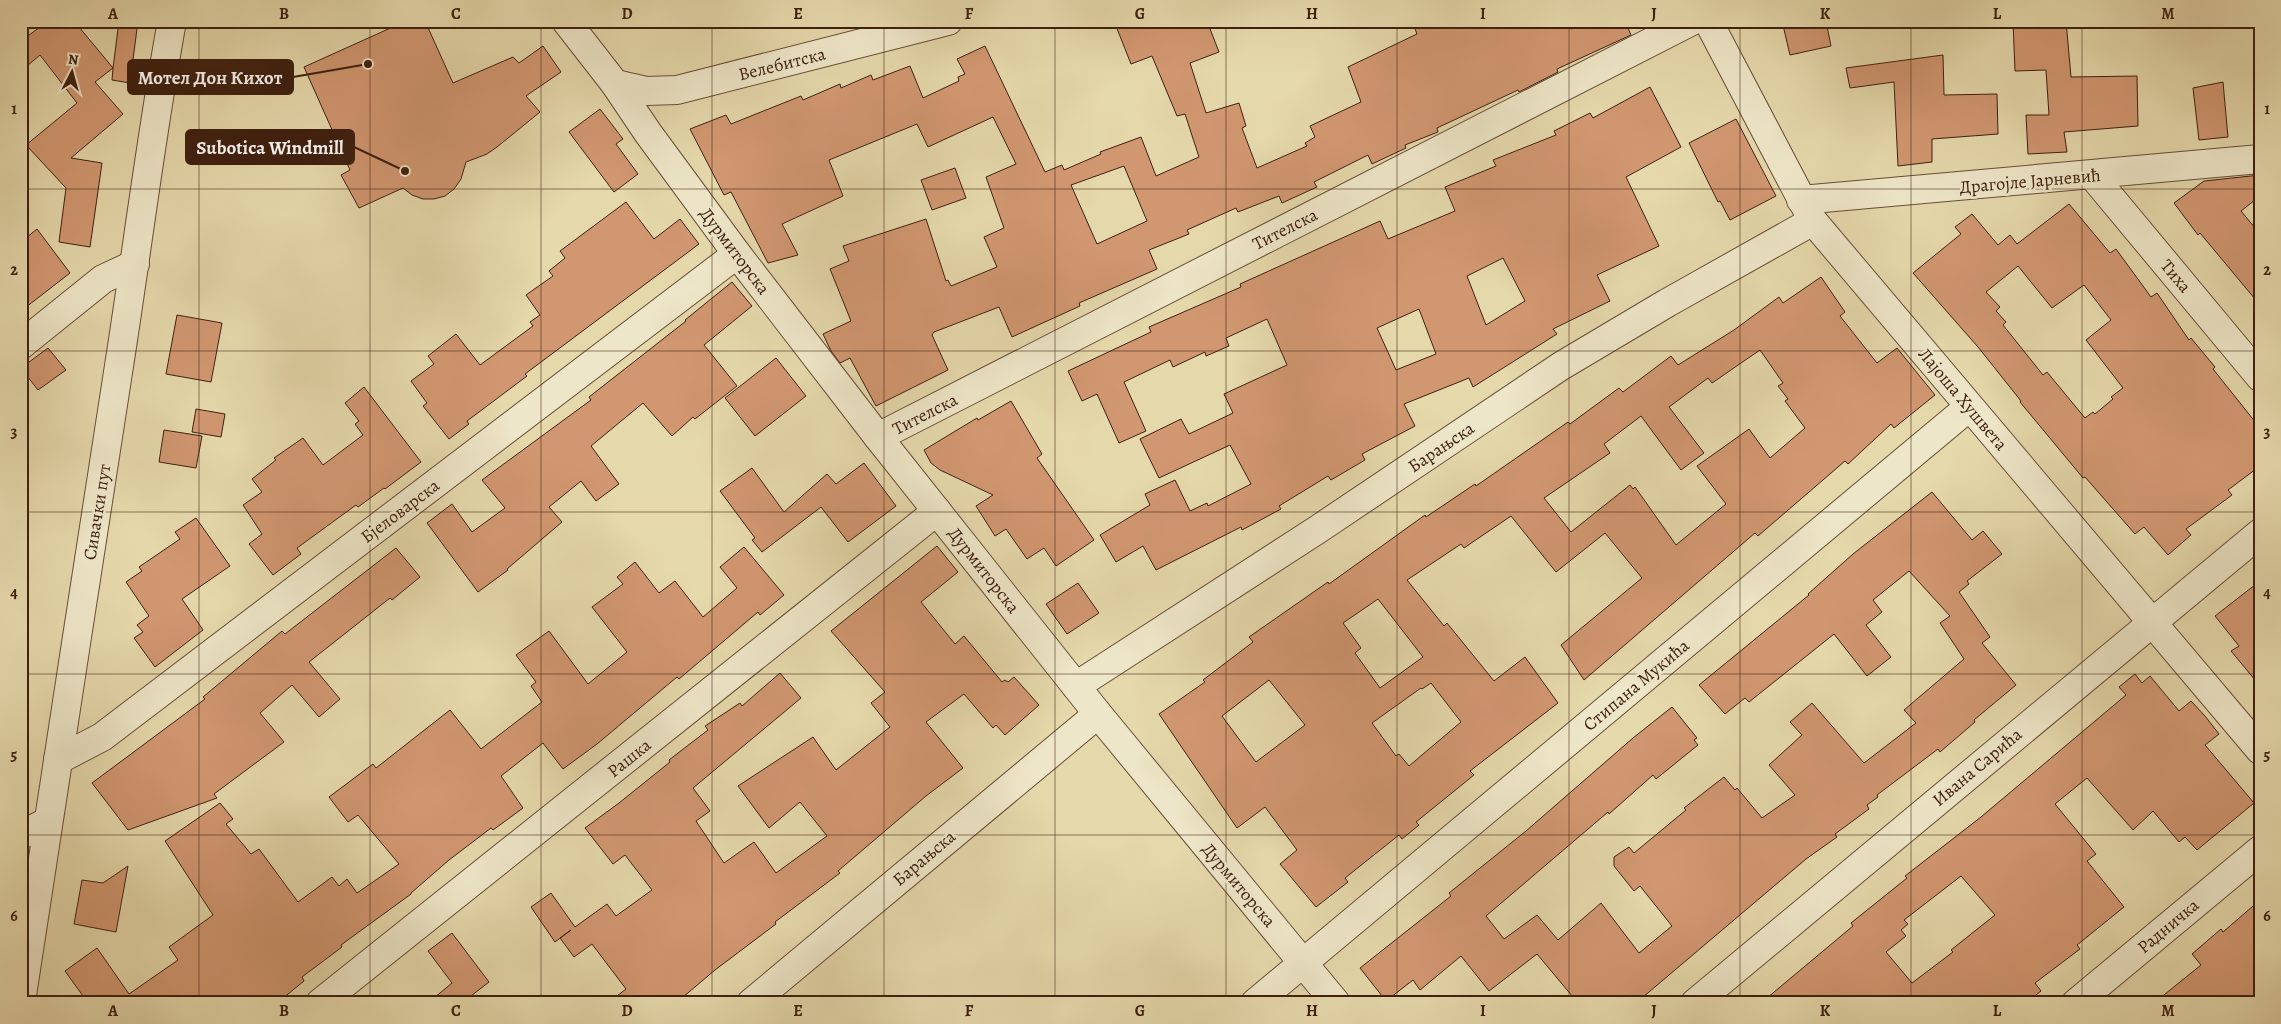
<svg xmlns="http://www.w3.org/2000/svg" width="2281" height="1024" font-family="Alegreya,serif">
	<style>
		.building { fill: #d19771; stroke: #3e2010; fill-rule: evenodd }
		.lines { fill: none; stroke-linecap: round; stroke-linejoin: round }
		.minor-casing { stroke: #684e37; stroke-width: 30 }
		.minor { stroke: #eee6c8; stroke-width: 28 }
		.grid { fill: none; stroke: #3e2010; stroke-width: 1; stroke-opacity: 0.55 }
		.labels { text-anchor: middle; stroke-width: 5; stroke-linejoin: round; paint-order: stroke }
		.street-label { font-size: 18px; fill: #3e2010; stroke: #eee6c8 }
		.leader { fill: none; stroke: #3e2010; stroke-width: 2 }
		.callout-dot { fill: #3e2010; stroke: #eee6c8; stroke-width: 2 }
		.callout { fill: #3e2010; stroke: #3e2010; stroke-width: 2 }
		.callout-label { font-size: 19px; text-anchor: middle; font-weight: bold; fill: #fff }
		.neatline { fill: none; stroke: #3e2010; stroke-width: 2 }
		.grid-label { font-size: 16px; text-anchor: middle; font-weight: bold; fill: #3e2010 }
	</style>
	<rect width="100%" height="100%" fill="#e5d8ab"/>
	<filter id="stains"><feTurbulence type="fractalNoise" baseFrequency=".004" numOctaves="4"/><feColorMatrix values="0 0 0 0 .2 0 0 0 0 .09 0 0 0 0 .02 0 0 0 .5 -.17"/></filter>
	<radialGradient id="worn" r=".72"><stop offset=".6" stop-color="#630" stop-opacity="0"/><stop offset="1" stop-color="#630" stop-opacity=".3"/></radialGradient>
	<!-- building -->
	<g class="building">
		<polygon points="48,21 74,21 113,68 119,21 138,21 130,83 112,80 113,68 95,82 123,114 71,158 102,163 90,247 59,242 66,188 26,145 77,103 40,55 21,71 21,41"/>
		<polygon points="406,21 425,21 453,83 513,57 519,63 543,46 561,72 526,96 540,112 497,147 487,154 466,162 461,179 454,189 445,196 434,199 423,199 412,195 403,188 359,208 341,175 350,170 304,67"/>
		<path d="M1114 21H1207L1219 52 1190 63 1206 113 1239 103 1246 126 1242 128 1257 168 1307 146 1305 143 1315 137 1310 126 1361 102 1348 67 1417 34 1412 21H1568L1571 29 1590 21H1625L1631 35 1557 69 1558 72 1519 92 1518 90 1437 128 1438 132 1405 145 1406 148 1372 164 1368 155 1314 182 1317 187 1282 203 1279 196 1238 212 1236 208 1187 230 1189 234 1149 250 1157 269 1079 303 1080 306 1012 337 999 307 934 332 932 335 948 370 876 406 850 358 840 363 831 351 823 334 851 321 830 269 849 261 843 246 926 219 946 281 948 280 951 286 997 267 984 237 1004 228 986 177 1016 164 993 117 928 147 917 124 829 160 843 196 782 224 798 255 768 263 731 192 724 195 690 129 726 115 731 124 801 96 803 100 840 84 841 88 871 75 873 80 910 66 923 98 959 81 958 77 965 74 957 59 985 46 1045 172 1062 165 1064 170 1101 154 1100 152 1141 137 1156 176 1199 157 1185 114 1177 116 1152 56 1131 64ZM1124 166 1147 221 1097 244 1071 185Z"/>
		<polygon points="1782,21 1826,21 1831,46 1790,55"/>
		<polygon points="2013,21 2066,21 2071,77 2137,76 2138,126 2064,132 2067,152 2028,154 2026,115 2049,115 2046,70 2015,71"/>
		<polygon points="1943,55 1944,95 1997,94 1998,134 1932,139 1932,162 1898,166 1894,82 1850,88 1846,68"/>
		<polygon points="2223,82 2228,137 2199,140 2193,88"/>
		<path d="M1650 87 1681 147 1626 177 1659 246 1597 275 1610 301 1553 329 1557 334 1473 387 1469 378 1404 404 1415 426 1362 454 1365 460 1331 480 1328 476 1279 506 1281 509 1242 530 1241 527 1156 570 1143 546 1116 562 1100 535 1150 505 1145 494 1175 480 1190 511 1207 503 1208 506 1251 484 1230 445 1159 478 1140 439 1181 419 1189 434 1233 413 1224 394 1287 365 1267 319 1226 338 1229 346 1206 356 1205 352 1173 367 1170 360 1124 382 1146 431 1119 443 1097 394 1082 401 1068 371 1151 332 1149 327 1241 287 1240 284 1380 221 1388 239 1455 211 1445 187 1496 166 1493 160 1556 135 1554 131 1590 113 1593 118ZM1503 258 1525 301 1486 325 1467 276ZM1419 309 1436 354 1396 370 1377 328Z"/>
		<polygon points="600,109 623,139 616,144 638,174 614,192 569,132"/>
		<polygon points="1736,119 1776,196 1730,220 1720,201 1718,202 1689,143"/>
		<polygon points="955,168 966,198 932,210 921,180"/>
		<polygon points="2260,175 2260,196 2241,211 2260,234 2260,305 2200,233 2198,235 2174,203 2204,181"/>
		<polygon points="626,202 654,239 680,219 699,244 525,374 527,376 467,421 469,424 449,439 423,406 427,403 411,381 434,364 428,356 456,334 480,365 533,326 530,322 540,315 526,295 553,276 549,271 565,258 560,251"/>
		<path d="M2069 204 2110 253 2116 249 2151 297 2157 293 2189 340 2191 338 2215 367 2213 369 2260 428V466L2228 490 2232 495 2186 529 2191 535 2168 555 2144 527 2135 534 2085 477 2083 478 2020 402 2021 401 1978 347 1913 273 1961 234 1955 227 1972 214 1998 245 2010 235 2017 244ZM2018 266 2052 308 2084 285 2111 320 2086 340 2123 388 2111 397 2113 399 2095 414 2093 412 2085 418 2047 372 2043 375 2003 325 2006 322 1996 311 2000 307 1986 292Z"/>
		<polygon points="37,229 70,273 21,311 21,242"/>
		<path d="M1821 277 1845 312 1840 316 1877 363 1897 348 1935 395 1894 428 1891 424 1848 464 1845 461 1758 536 1755 533 1584 680 1561 645 1642 578 1605 533 1556 572 1511 516 1464 548 1461 544 1407 580 1444 626 1447 623 1494 681 1525 657 1558 703 1470 771 1474 775 1416 822 1419 825 1402 839 1399 835 1345 878 1348 882 1316 907 1280 864 1297 850 1265 807 1237 828 1159 714 1205 682 1203 680 1253 642 1249 637 1328 582 1329 584 1425 515 1426 517 1475 484 1476 486 1568 422 1570 424 1619 388 1623 392 1671 356 1678 365 1734 330 1779 297 1783 303ZM1760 350 1783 383 1778 386 1788 399 1785 401 1805 428 1770 458 1749 429 1697 466 1726 504 1676 545 1635 487 1633 489 1630 485 1571 532 1544 498 1610 453 1604 444 1641 416 1681 470 1704 453 1669 407 1708 378 1712 383ZM1378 599 1423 657 1380 688 1355 653 1361 648 1343 623ZM1269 680 1305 725 1256 762 1222 716ZM1431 683 1461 722 1409 766 1399 754 1396 756 1372 723 1421 688 1422 689Z"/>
		<polygon points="732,282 752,306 704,345 737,386 695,419 693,417 672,436 643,403 591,446 619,484 596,501 581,481 549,507 562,522 507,569 508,570 478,592 427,523 452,504 472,532 505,508 482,480 591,400 589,397 686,321 685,320"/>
		<polygon points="177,315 222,323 211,382 166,374"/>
		<polygon points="48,348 66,370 38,390 21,368"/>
		<polygon points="776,358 806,396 755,436 725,398"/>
		<polygon points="364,387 421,462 385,489 384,488 358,507 356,505 297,548 301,554 273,575 249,544 262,534 243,505 262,492 252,479 276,460 274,458 303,438 323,465 363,435 355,424 359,421 345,403"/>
		<polygon points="1011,401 1042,454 1037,458 1094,540 1056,566 1044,548 1027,559 1006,529 995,536 976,506 993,495 940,470 931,463 924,450 977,418 978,420"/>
		<polygon points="196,409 225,414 221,437 192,432"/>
		<polygon points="164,430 202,436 196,468 159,462"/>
		<polygon points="864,463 896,506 848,542 821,507 762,552 752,540 755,538 720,491 752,468 784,512 827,474 836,484"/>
		<polygon points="1932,492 1972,540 1983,531 2002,554 1967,581 1969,584 1959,592 1990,637 1982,643 2016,685 1974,720 1975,722 1940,752 1938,749 1877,795 1878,797 1867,805 1869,809 1835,834 1837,837 1806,859 1636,1003 1578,1003 1537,954 1489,991 1461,956 1420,990 1413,980 1386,1001 1360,968 1451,896 1449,893 1526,831 1633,738 1672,707 1697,738 1694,740 1698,745 1656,779 1653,775 1609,814 1608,812 1486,916 1504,939 1537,915 1558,940 1601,903 1639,953 1672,926 1640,886 1634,891 1614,866 1614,857 1629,847 1634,853 1686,810 1684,808 1724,777 1735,790 1737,788 1762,818 1795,795 1769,765 1802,735 1790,722 1812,703 1864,763 1916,723 1904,710 1964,659 1940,623 1950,616 1909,571 1873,600 1882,612 1866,625 1891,657 1867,676 1834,634 1749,702 1745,698 1725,714 1699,685 1809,595 1808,594 1853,554"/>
		<polygon points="196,518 230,566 182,599 203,630 155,667 134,638 143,632 137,625 149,616 126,582 142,571 139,567 180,539 175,532"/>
		<polygon points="937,546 958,572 921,602 955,644 964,636 1002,682 1005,680 1008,682 1014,677 1039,705 1005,735 996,725 993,728 964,694 926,722 963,768 926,796 838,871 840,873 775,922 776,924 715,970 676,1003 608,1003 626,989 592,944 574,957 560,938 571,930 555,942 531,907 551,893 575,927 607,904 616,916 652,890 625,855 613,864 585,828 619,803 670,762 669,760 708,730 705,726 740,703 742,706 780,673 801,698 693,788 710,811 696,821 724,863 754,842 776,873 827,836 800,802 769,828 738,786 813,737 836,770 890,727 871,703 885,692 831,631"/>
		<polygon points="744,547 784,595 760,615 758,612 679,679 677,677 597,744 563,769 543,743 501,776 523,808 493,830 491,828 449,860 411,893 411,894 341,945 342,947 302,977 304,981 277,1003 88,1003 65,971 97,948 129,994 178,960 169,947 213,915 165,841 220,803 233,819 226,824 251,854 259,849 298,902 332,877 339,886 347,879 357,893 399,864 358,815 348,822 329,797 373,764 376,768 450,710 481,749 542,702 531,686 536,682 516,655 549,631 588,684 627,652 592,607 623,584 617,577 635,562 659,593 675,581 703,617 737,588 720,567"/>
		<polygon points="396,548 420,577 392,600 390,598 309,662 340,699 319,717 292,685 260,713 284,742 214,794 217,798 128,830 92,783 205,699 203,697 282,631 285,634"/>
		<polygon points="2260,581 2260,686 2231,651 2239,646 2215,616"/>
		<polygon points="1078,583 1099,613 1067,634 1046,604"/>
		<path d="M2135 674 2142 683 2150 676 2179 711 2191 701 2205 716 2219 734 2205 745 2254 803 2197 850 2185 837 2179 842 2153 811 2133 830 2087 778 2055 804 2096 854 2087 861 2124 907 2077 945 2080 949 2035 983 2041 991 2026 1003H1761L1853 926 1851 923 1907 878 1905 876 1981 817 2126 695 2119 687ZM1961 876 1995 915 1951 950 1953 952 1912 983 1886 952 1906 936 1901 930 1908 924 1904 920Z"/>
		<polygon points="128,866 116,932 74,924 82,880 103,883"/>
		<polygon points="2260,900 2260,1003 2154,1003 2201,965 2192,954 2221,929 2223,932"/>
		<polygon points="452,933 489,982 462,1003 428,1003 452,983 428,951"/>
	</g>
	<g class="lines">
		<!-- minor casing -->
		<g class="minor-casing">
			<g id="minor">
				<polyline points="566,21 615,84 648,133 737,254 878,437 1098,714 1336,1003"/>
				<polyline points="1708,21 1813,221 2260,750"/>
				<polyline points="615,84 646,91 677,90 948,21"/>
				<polyline points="2092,175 2260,377"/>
				<polyline points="1801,200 2260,159"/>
				<polyline points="21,345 103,279 135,264"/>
				<polyline points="878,437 1692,21"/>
				<polyline points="1076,686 1317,530 1561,366 1667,303 1813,221"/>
				<polyline points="58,760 102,737 737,254"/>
				<polyline points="21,835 47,822"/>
				<path d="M21 1002C52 790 87 578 119 366 137 251 151 136 172 21"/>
				<polyline points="320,1003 937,511"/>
				<polyline points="751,1003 1098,714"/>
				<polyline points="1255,1003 1969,407"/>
				<polyline points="1695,1003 2260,533"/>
				<polyline points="2076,1003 2260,850"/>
			</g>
		</g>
		<!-- minor -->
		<use href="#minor" class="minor"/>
	</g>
	<!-- grid -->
	<path class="grid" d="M199 21V1003M370 21V1003M541 21V1003M712 21V1003M884 21V1003M1055 21V1003M1226 21V1003M1397 21V1003M1569 21V1003M1740 21V1003M1911 21V1003M2082 21V1003M21 189H2260M21 351H2260M21 512H2260M21 674H2260M21 835H2260"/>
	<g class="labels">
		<!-- street labels -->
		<g class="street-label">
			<text transform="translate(782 64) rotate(-14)" y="6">Велебитска</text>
			<text transform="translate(2030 181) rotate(-5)" y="6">Драгојле Јарневић</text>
			<text transform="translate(1285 229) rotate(-27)" y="6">Тителска</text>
			<text transform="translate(735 251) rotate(53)" y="6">Дурмиторска</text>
			<text transform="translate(2176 276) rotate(50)" y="6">Тиха</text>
			<text transform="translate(1963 399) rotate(50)" y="6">Лајоша Хушвета</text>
			<text transform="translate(925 414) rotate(-27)" y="6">Тителска</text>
			<text transform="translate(1441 447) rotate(-34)" y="6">Барањска</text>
			<text transform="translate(400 511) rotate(-37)" y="6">Бјеловарска</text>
			<text transform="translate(97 512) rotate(-81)" y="6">Сивачки пут</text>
			<text transform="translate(984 570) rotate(52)" y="6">Дурмиторска</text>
			<text transform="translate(1636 685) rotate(-40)" y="6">Стипана Мукића</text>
			<text transform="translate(629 758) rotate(-39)" y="6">Рашка</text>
			<text transform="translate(1977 767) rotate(-40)" y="6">Ивана Сарића</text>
			<text transform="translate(924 858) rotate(-40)" y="6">Барањска</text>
			<text transform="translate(1239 885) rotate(50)" y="6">Дурмиторска</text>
			<text transform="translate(2168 926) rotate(-40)" y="6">Радничка</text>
		</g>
	</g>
	<!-- callouts -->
	<path class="leader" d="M368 64L293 77M405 171L354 147"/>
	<g class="callout-dot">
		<circle cx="368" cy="64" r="5"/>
		<circle cx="405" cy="171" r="5"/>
	</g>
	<g class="callout">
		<rect x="128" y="60" width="165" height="34" rx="5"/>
		<rect x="186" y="130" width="168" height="34" rx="5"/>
	</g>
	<g class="callout-label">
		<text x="210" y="84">Мотел Дон Кихот</text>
		<text x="270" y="154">Subotica Windmill</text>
	</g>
	<!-- margin -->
	<rect width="2281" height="1024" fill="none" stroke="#e5d8ab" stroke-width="55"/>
	<!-- north arrow -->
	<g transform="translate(72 72) rotate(6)" stroke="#eee6c8" stroke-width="4" paint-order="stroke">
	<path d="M0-4L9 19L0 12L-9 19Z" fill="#3e2010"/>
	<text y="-8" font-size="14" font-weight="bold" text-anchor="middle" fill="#3e2010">N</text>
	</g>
	<rect x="28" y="28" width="2226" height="968" class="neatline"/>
	<g class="grid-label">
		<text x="113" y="19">A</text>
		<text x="284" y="19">B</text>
		<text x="456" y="19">C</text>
		<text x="627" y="19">D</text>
		<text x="798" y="19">E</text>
		<text x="969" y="19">F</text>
		<text x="1140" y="19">G</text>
		<text x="1312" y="19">H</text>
		<text x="1483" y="19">I</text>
		<text x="1654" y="19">J</text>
		<text x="1825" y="19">K</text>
		<text x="1997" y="19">L</text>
		<text x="2168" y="19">M</text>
		<text x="14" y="114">1</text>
		<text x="2267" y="114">1</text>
		<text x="14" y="275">2</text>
		<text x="2267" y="275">2</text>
		<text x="14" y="437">3</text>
		<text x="2267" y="437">3</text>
		<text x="14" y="598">4</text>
		<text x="2267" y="598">4</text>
		<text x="14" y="760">5</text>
		<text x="2267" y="760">5</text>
		<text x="14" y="921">6</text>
		<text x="2267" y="921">6</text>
		<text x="113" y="1016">A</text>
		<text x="284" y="1016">B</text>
		<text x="456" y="1016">C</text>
		<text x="627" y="1016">D</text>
		<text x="798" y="1016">E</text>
		<text x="969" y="1016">F</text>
		<text x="1140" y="1016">G</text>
		<text x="1312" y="1016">H</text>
		<text x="1483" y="1016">I</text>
		<text x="1654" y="1016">J</text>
		<text x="1825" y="1016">K</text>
		<text x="1997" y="1016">L</text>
		<text x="2168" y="1016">M</text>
	</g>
	<rect width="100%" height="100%" filter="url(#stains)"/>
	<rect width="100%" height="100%" fill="url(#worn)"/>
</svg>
